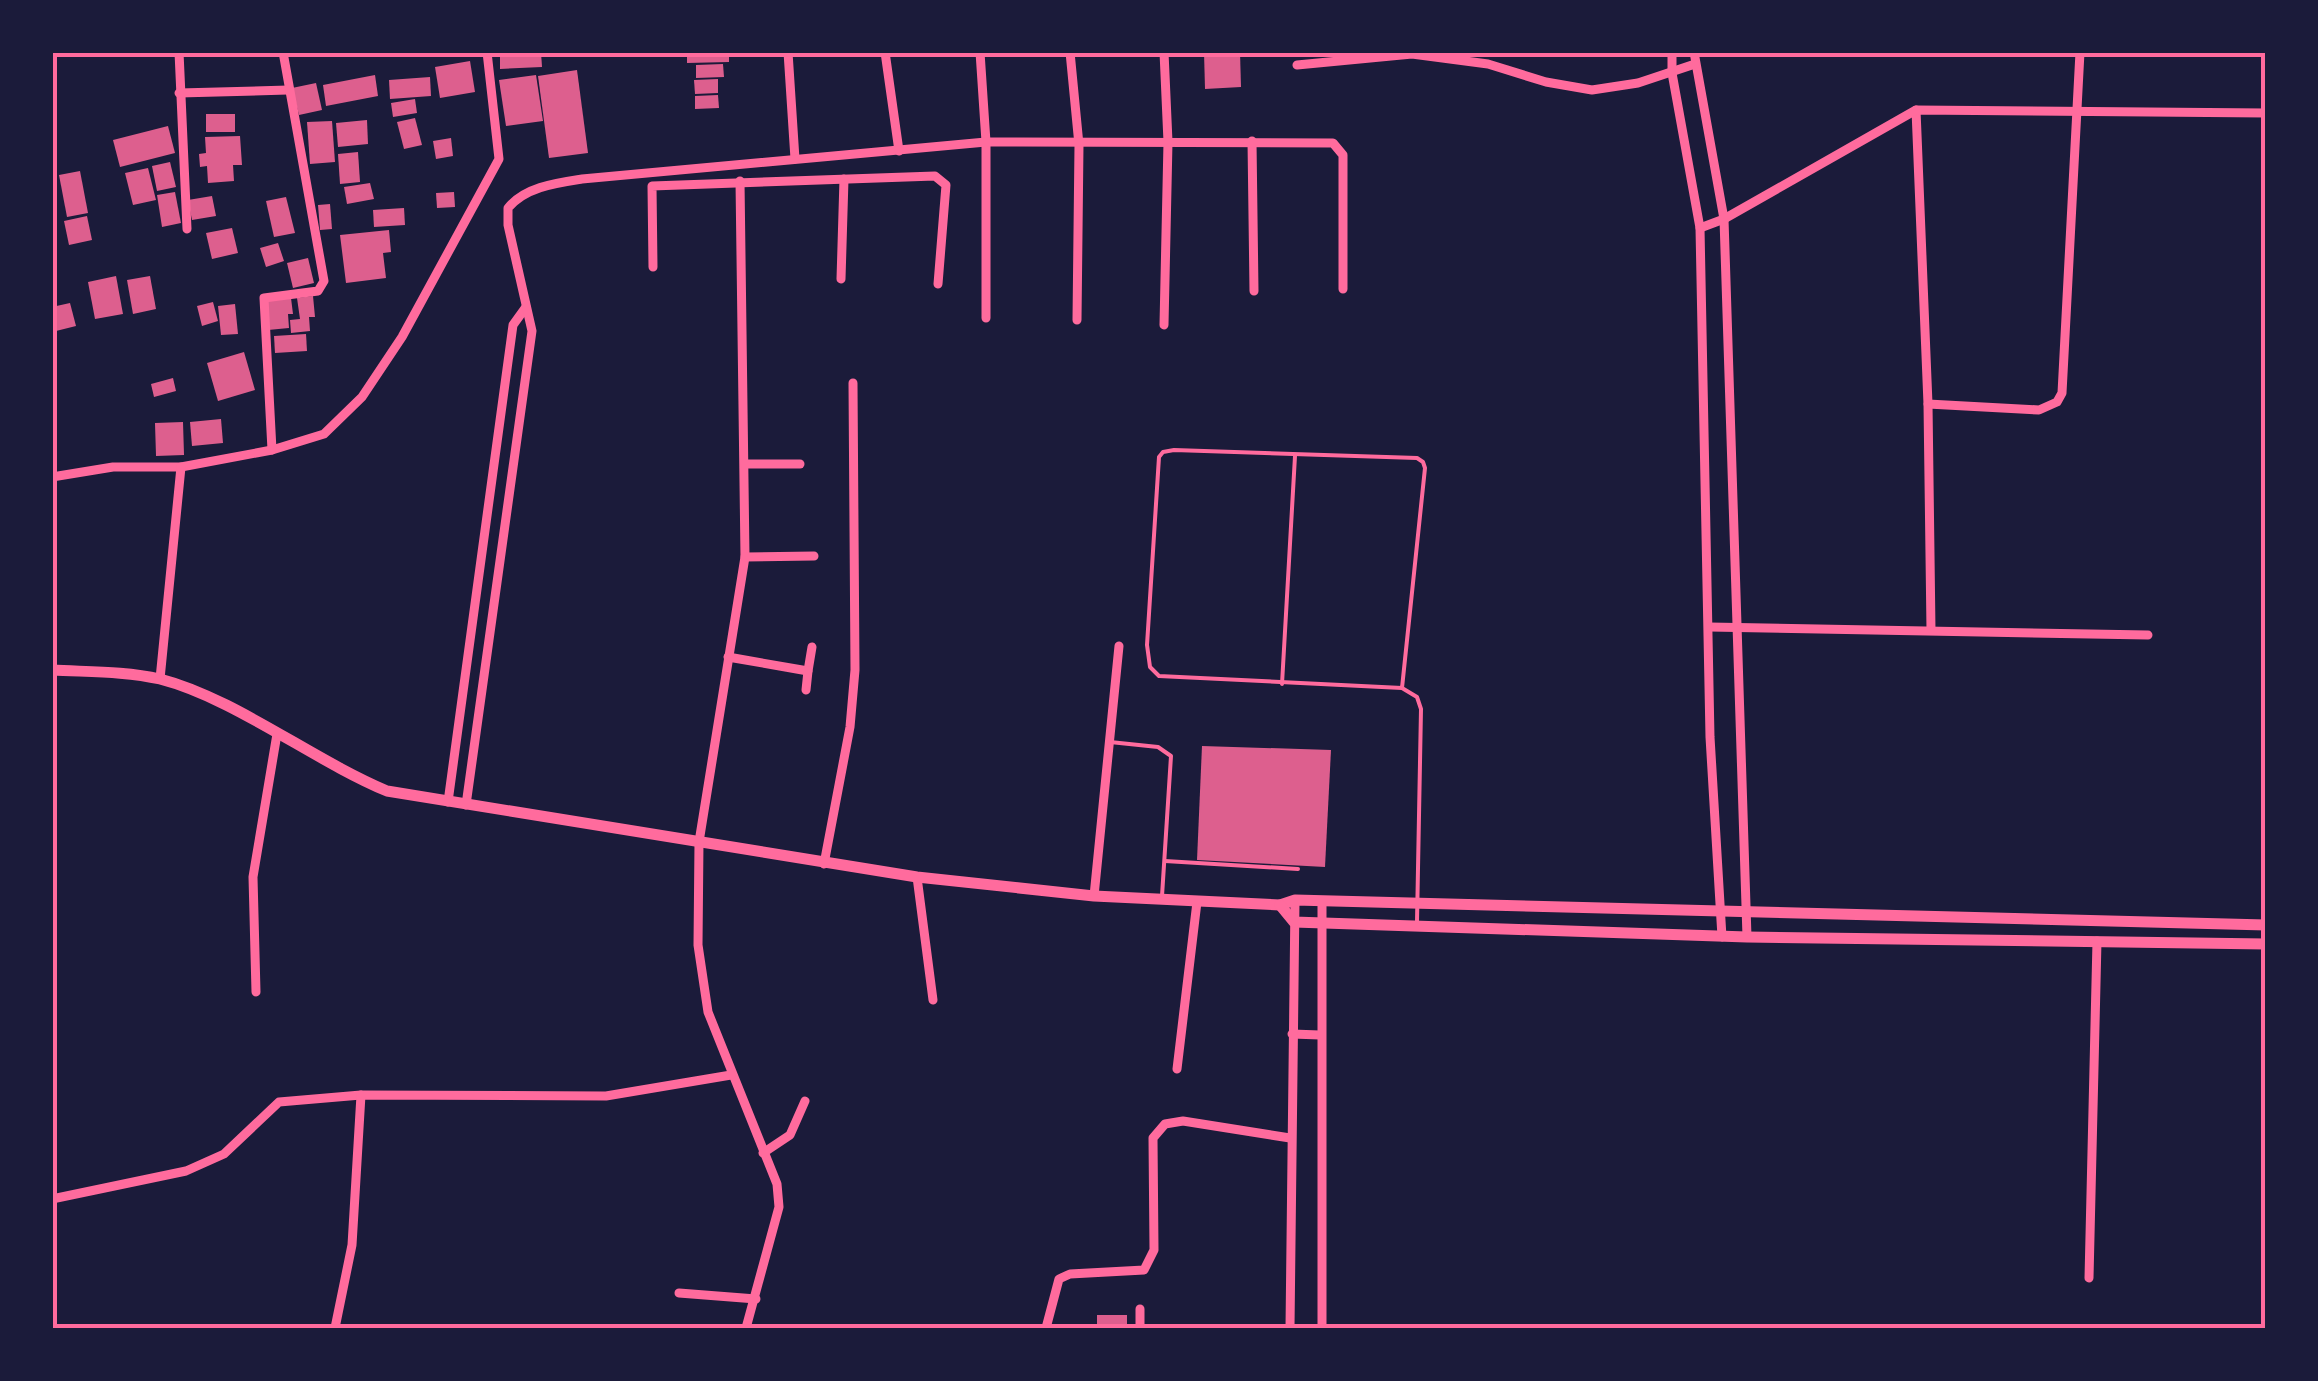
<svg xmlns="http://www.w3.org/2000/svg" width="2318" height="1381" font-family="'Noto Sans',sans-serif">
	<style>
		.building { fill: #dd5f8e }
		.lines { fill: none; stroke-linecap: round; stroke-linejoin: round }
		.service { stroke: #ff6b9d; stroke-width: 4 }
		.minor { stroke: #ff6b9d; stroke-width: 9 }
		.secondary { stroke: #ff6b9d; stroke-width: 11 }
		.neatline { fill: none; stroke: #ff6b9d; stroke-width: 4 }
	</style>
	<rect width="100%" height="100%" fill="#1b1b3a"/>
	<!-- building -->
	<g class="building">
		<polygon points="500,52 541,52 542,67 500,69"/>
		<polygon points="687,52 729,52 729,62 687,63"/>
		<polygon points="1204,52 1240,52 1241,87 1205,89"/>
		<polygon points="470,61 475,92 440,98 435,67"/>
		<polygon points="723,64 724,77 696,78 696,65"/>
		<polygon points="577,70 588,153 549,158 538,76"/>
		<polygon points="375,75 378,96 326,106 323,85"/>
		<polygon points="536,75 543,121 506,126 499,80"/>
		<polygon points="430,77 431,96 390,99 389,80"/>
		<polygon points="718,79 718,93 695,94 694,80"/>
		<polygon points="316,83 322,110 299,115 292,88"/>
		<polygon points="718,95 719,108 695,109 695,96"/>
		<polygon points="415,99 417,113 393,117 391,103"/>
		<rect x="206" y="114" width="29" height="18"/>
		<polygon points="415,118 422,145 404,149 397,122"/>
		<polygon points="367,120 368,144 338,147 336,123"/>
		<polygon points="332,121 335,162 310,164 307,122"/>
		<polygon points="168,126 175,153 120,167 113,140"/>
		<polygon points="240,136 242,165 233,165 234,181 208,183 207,166 200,167 199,154 206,153 205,137"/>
		<polygon points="451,138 453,156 436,159 433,141"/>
		<polygon points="358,152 360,182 340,184 338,154"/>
		<polygon points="170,162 176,187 157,191 152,166"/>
		<polygon points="148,168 156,200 133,205 125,173"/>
		<polygon points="80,171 88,213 67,217 59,175"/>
		<polygon points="370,183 374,199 347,204 344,187"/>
		<polygon points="175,192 181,223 162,227 157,195"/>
		<polygon points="454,192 455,207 437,208 436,193"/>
		<polygon points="212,196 216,216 192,220 188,200"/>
		<polygon points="286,197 295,233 274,237 266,201"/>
		<polygon points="330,204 332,229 320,230 318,205"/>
		<polygon points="404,208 405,225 374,227 373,210"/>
		<polygon points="87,216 92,240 69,245 64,221"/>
		<polygon points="232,228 238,253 212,259 206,233"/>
		<polygon points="389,230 391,252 383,253 386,278 346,283 340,235"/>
		<polygon points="278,243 284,261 266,267 260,248"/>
		<polygon points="308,258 314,283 293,288 287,263"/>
		<polygon points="116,276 123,314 95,319 88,282"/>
		<polygon points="150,276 156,309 133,314 127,280"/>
		<polygon points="313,296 315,317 309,317 310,331 291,333 290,320 300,319 297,298"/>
		<polygon points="291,298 293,314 288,314 289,328 268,330 268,299"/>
		<polygon points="213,302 218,321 202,326 197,306"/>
		<polygon points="70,303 76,326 52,332 52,307"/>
		<polygon points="235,304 238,334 221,335 218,306"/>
		<polygon points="306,334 307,351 275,353 274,336"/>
		<polygon points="244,352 255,390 218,401 207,363"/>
		<polygon points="173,378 176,391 154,397 151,384"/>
		<polygon points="221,419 223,443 192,446 190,422"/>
		<polygon points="183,422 184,455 156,456 155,423"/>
		<polygon points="1202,746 1331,750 1325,867 1197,860"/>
		<rect x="1097" y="1315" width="30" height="13"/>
	</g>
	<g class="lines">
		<!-- service -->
		<g class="service">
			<polyline points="1282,684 1295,456"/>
			<polyline points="1402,688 1425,468 1423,462 1417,458 1174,450 1163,452 1159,457 1147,645 1150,667 1159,676 1402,688 1417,697 1421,709 1417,922"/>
			<polyline points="1110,742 1158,747 1171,756 1162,896"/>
			<polyline points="1165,861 1298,869"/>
		</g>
		<!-- minor -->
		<g class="minor">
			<polyline points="179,52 187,229"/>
			<polyline points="788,52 795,159"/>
			<polyline points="885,52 899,151"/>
			<polyline points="980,52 986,142 986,318"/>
			<polyline points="1070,52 1079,145 1077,320"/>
			<polyline points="1164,52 1168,142 1164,325"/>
			<polyline points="1672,52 1672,73 1700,228 1710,737 1722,937"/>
			<polyline points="1694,52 1724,219 1747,937"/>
			<polyline points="1297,65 1412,54 1488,64 1546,82 1592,90 1638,83 1695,64"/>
			<polyline points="179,93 288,90"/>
			<polyline points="1916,110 1928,404 1931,630"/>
			<polyline points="1252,141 1254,291"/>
			<polyline points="740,181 745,557 699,842 698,945 708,1012 777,1184 779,1207 746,1328"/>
			<polyline points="1700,228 1724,219 1916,110 2266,113"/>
			<polyline points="653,267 652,186 935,176 946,185 938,284"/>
			<polyline points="841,279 844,179"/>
			<polyline points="1928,404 2039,410 2057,402 2062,393 2080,52"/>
			<polyline points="272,450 264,298 318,291 324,281 283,52"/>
			<polyline points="745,464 800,464"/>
			<polyline points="52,477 113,467 181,467 272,450 324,434 362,397 402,337 499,159 487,52"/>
			<polyline points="745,557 814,556"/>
			<polyline points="1709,627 2148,635"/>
			<polyline points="728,657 808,671 812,647"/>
			<polyline points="160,679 181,467"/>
			<polyline points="806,690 808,671"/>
			<polyline points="448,802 513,325 526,307"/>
			<path d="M466 805 532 331 508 225V208C525 187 556 183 582 179L986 142 1333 143 1343 155V289"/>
			<polyline points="824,864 850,727 855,670 853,383"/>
			<polyline points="917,877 933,1000"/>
			<polyline points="1094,896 1119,646"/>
			<polyline points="256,992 253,877 277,734"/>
			<polyline points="1292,1034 1320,1035"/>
			<polyline points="1177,1069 1197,902"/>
			<polyline points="763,1153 790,1135 805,1101"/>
			<polyline points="52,1199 186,1171 224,1154 279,1102 361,1095 606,1096 731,1075"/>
			<polyline points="2089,1278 2097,941"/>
			<polyline points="679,1293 756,1299"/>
			<polyline points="1140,1309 1140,1328"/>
			<polyline points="335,1328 352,1245 361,1095"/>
			<polyline points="1046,1328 1059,1279 1070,1274 1144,1270 1154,1250 1153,1138 1165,1124 1183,1121 1290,1138"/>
			<polyline points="1290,1328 1295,900"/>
			<polyline points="1322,1328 1322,901"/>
		</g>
		<!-- secondary -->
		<g class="secondary">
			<path d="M52 670C88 672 125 671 160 679 234 698 313 760 387 791L917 877 1094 896 1280 905 1295 900 2266 925"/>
			<polyline points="1280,905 1294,922 1747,937 2266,944"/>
		</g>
	</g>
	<!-- border -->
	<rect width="2318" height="1381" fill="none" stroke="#1b1b3a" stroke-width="110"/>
	<rect x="55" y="55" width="2208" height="1271" class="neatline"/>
</svg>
